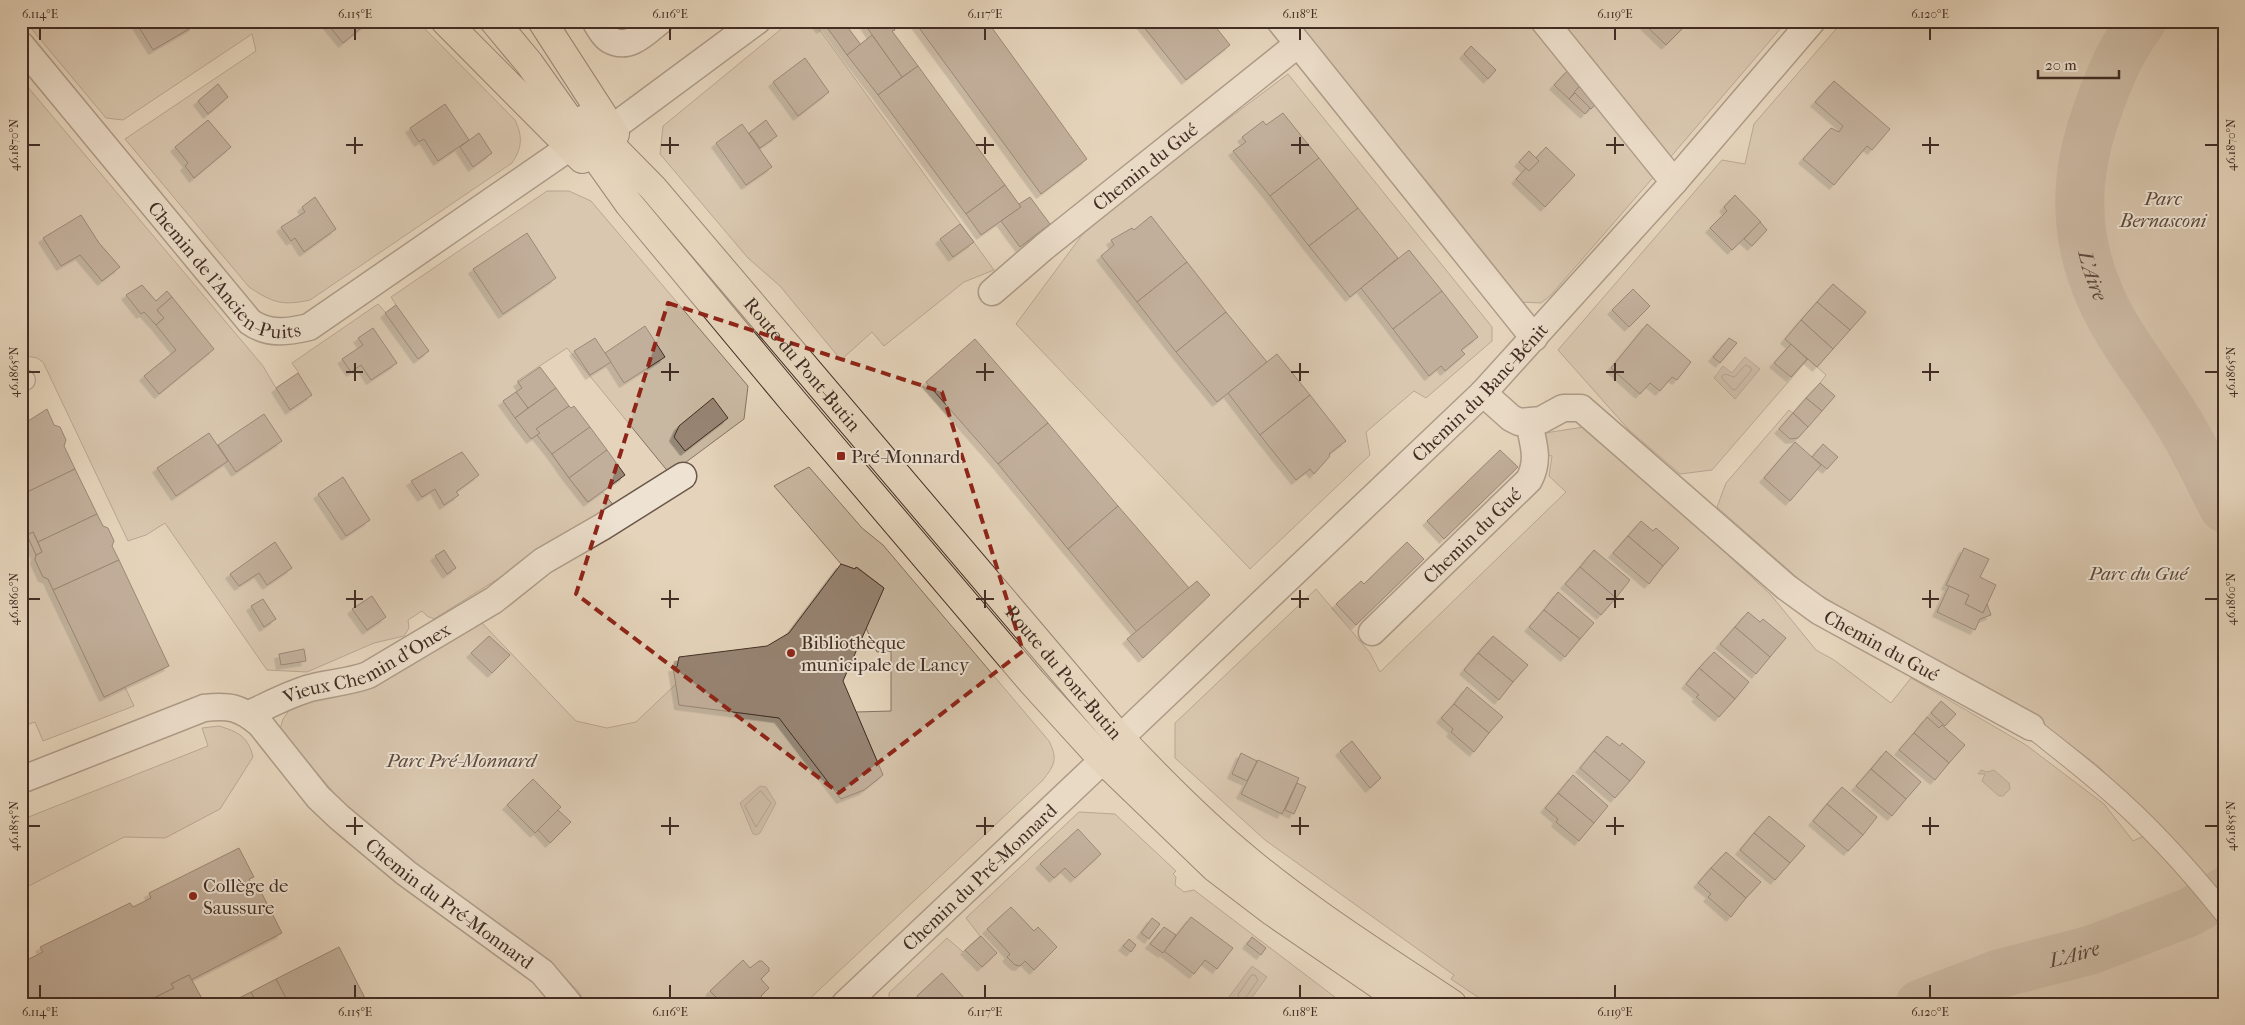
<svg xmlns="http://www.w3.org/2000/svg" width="2245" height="1025" font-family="'IM FELL French Canon',serif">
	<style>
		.green { fill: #c9b8a1; stroke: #867262 }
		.water { fill: #ae9b88; stroke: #836f60 }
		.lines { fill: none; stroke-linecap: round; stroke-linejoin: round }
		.shore { stroke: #786456; stroke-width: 1 }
		.river { stroke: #ae9b88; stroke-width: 49 }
		.building { fill: #978473; stroke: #422d24; filter: url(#shadow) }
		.pedestrian-casing { stroke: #6b574a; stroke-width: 22 }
		.minor-casing { stroke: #6b574a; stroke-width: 29 }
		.primary-casing { stroke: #422d24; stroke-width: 30 }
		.pedestrian { stroke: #eee3d3; stroke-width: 20 }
		.minor { stroke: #eee3d3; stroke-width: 26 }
		.primary { stroke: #e5d4bb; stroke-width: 28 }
		.marked { fill: none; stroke: #8f2418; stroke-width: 4; stroke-dasharray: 10 6; stroke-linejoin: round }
		.ticks { fill: none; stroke: #422d24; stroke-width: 2 }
		.poi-dot { fill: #8f2418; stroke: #eee3d3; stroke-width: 2 }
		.labels { text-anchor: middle; stroke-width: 4; stroke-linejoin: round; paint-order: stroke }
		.street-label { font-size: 19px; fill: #422d24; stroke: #eee3d3 }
		.park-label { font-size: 19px; font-style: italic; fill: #5d493d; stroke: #eee3d3 }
		.poi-label { font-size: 19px; fill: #422d24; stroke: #eee3d3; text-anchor: start }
		.water-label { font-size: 20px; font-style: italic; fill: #5d483d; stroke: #eee3d3 }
		.neatline { fill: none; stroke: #422d24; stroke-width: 2 }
		.ticks-label { font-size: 12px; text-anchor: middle; fill: #422d24 }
	</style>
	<defs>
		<filter id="shadow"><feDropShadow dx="-4.5" dy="4.5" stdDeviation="0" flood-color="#0004"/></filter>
	</defs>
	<rect width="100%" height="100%" fill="#e5d4bb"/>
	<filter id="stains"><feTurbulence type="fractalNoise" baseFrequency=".004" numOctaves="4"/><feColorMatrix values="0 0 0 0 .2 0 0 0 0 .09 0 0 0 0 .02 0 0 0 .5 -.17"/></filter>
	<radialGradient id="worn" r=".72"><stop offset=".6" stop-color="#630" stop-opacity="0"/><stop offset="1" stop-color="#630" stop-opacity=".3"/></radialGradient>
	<!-- green -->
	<g class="green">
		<path d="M25 21H417L515 120C523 137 522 148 512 163L310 300C282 306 273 303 249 287L125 139 256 51 252 34 123 120 106 118Z"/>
		<polygon points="791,21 813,21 994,270 964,282 884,346 872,332 841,360 780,286 748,258 660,154 663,126"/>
		<polygon points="1295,21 1536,21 1657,173 1551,295 1541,303 1520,302 1512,295 1442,200"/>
		<polygon points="1557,21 1787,21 1668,160"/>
		<polygon points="1843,21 2224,21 2224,1004 1488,1004 1451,979 1454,975 1265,840 1175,758 1175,723 1316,589 1370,653 1380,672 1566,492 1549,476 1552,456 1539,454 1545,433 1590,426 1771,595 1816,650 1834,660 1891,703 1911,678 2026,745 2104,804 2133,841 2146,835 2154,821 2097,765 2035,718 1890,637 1809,588 1717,507 1726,483 1789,410 1808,426 1835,396 1820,383 1826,375 1808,359 1712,470 1680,474 1629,430 1558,350 1722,160 1745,164 1754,124"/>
		<polygon points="1288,74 1492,327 1492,341 1426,398 1414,391 1366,432 1370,455 1250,569 1016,324 1082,235 1131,192"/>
		<polygon points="21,79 263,366 276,388 299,373 292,363 378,304 386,313 396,305 391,297 547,191 569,191 591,201 748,386 744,419 670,474 567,348 517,381 522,388 503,401 531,439 537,435 587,502 602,491 614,506 434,619 427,616 422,611 408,620 409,628 404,636 374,643 307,672 267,670 165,523 146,535 128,541 43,362 37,358 21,355"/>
		<path d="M809 467 862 528 883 545 1049 741C1058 759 1055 765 1042 781L804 1004H586L578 991 552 964 410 860 340 800 280 729 283 719 290 709 482 623 576 721 607 728 636 722 676 684 679 705 779 718 864 790 883 775 856 712 891 711V651L877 652 866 628 884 588 857 567 855 569 841 564 774 486Z"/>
		<polygon points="21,532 27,535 36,555 35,560 43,577 48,579 104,697 125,687 134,706 43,741 35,722 21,727"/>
		<path d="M219 726C238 732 248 736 253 757L220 809 165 838 124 837 21 890V820L208 746 202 728Z"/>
		<polygon points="1079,812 1115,814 1176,871 1173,874 1176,877 1175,885 1184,892 1194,890 1344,1004 889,1004 889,993 947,938 963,952 980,936 966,918"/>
	</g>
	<!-- water -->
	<g class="water">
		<polygon points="1745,357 1760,369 1735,399 1714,378 1723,366 1732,373"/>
		<polygon points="1981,770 1987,772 1994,770 2009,783 2010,789 2003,796 1999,796 1982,781 1985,774 1978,774"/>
		<polygon points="760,786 766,787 776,803 760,833 756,835 753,834 740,803"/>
		<polygon points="1252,966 1267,977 1247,1004 1238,1004 1229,997"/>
	</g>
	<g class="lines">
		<!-- shore -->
		<g class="shore">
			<polygon points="1746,365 1751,368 1751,371 1736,389 1733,390 1722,378 1722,376 1725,374 1734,377"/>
			<polygon points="761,791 771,803 756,827 745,806"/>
			<polygon points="1252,975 1255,975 1258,980 1244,1000 1241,1001 1238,995"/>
		</g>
		<!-- river -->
		<g class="river">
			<path id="s1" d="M2142 21C2122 47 2107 82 2097 112 2074 175 2073 234 2100 296 2118 338 2152 378 2176 418 2194 446 2208 478 2224 508"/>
			<path id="s2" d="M1920 1004 1998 974 2091 950 2190 912 2224 892"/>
		</g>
	</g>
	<!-- building -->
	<g class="building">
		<polygon points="141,21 192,21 194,26 153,50 137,24"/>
		<polygon points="325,21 370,21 343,43"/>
		<polygon points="815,21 843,21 861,45 847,55 826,26 821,29"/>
		<polygon points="863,21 878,21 868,29"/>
		<polygon points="878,21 889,21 895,30 892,31 918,66 902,77 868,29"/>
		<polygon points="914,21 987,21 1087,159 1041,194"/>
		<polygon points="1139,21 1211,21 1230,45 1186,80"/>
		<polygon points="1641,21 1690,21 1666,45"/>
		<polygon points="872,35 902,77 878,95 847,55"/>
		<polygon points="1471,46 1496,70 1488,79 1464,54"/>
		<polygon points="805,58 829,92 798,116 773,82"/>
		<polygon points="918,66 1005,185 966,214 878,95"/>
		<polygon points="1569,69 1583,83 1569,99 1554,85"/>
		<polygon points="1834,81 1890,129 1872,150 1867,146 1834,185 1803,159 1831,128 1839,132 1843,126 1815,102"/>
		<polygon points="1583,83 1600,99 1591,109 1574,92"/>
		<polygon points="218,84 228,97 208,114 198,101"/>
		<polygon points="1575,93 1590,108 1585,114 1569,99"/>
		<polygon points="445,104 469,140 438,161 424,139 419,142 410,128"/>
		<polygon points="1283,113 1319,158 1270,196 1233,151 1246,142 1242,137 1263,121 1266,125"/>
		<polygon points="208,120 231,147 194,178 185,166 188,163 175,147"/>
		<polygon points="766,120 777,136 760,148 749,133"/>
		<polygon points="742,124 772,167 746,185 716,143"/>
		<polygon points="479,133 492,153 473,167 460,147"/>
		<polygon points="1546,147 1575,175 1545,207 1516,179 1526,168 1529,171 1539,161 1536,158"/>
		<polygon points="1529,151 1539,161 1529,171 1519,162"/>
		<polygon points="1319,158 1358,208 1309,246 1270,196"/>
		<polygon points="1005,185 1021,207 981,235 966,214"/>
		<polygon points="1735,195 1761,222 1732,250 1710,228 1727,211 1724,207"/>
		<polygon points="315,197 336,229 304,252 295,238 291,241 281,227 305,212 302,207"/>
		<polygon points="1030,197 1050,224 1020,247 1001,221 1021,207 1019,204"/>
		<polygon points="1358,208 1398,258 1350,297 1309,246"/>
		<polygon points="81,215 99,243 120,267 102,281 80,255 61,266 43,238"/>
		<polygon points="1151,216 1187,262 1137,302 1101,256 1114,245 1111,240 1132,228 1134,230"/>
		<polygon points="1760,222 1767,230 1752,246 1744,239"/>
		<polygon points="960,224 974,242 953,257 940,239"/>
		<polygon points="527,233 556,278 503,314 473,269"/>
		<polygon points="1409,250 1442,291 1393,329 1361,288"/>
		<polygon points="1187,262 1226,312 1176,352 1137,302"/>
		<polygon points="1833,284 1866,312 1850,330 1817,302"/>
		<polygon points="142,285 156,301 167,291 172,297 157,310 164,318 156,325 144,312 141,314 126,295"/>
		<polygon points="1633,289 1650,306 1629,327 1612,310"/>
		<polygon points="1442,291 1478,337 1461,350 1465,354 1445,371 1441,366 1429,376 1393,329"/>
		<polygon points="172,297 214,349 159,394 144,376 176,350 156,325 164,318 157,310"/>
		<polygon points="1817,302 1850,330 1833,349 1801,320"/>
		<polygon points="396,305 429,351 418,359 385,313"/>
		<polygon points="1226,312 1267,362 1217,402 1176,352"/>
		<polygon points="1801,320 1833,349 1817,367 1785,339"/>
		<polygon points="1647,324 1691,362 1677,380 1672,377 1660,391 1650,383 1640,394 1611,368"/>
		<polygon points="645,326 665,357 624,383 605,353"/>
		<polygon points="373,328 397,363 371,380 361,365 351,372 342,359 363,345 358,338"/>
		<polygon points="595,338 611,362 590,375 574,351"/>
		<polygon points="1729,338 1737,343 1720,363 1713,357"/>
		<polygon points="975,339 1048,423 998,464 926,382"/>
		<polygon points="1791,344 1807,359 1791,377 1774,363"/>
		<polygon points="1277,354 1310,395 1260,435 1228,393"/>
		<polygon points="540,367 556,388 528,408 516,392 522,388 518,382"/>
		<polygon points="298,373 312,395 290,410 276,388"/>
		<polygon points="1820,383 1835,396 1822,411 1806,398"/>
		<polygon points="556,388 569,406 536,429 540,433 531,439 515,418"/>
		<polygon points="516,392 528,408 515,418 503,401"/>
		<polygon points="1310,395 1346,441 1329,454 1330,456 1314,474 1310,469 1296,480 1260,435"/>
		<polygon points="713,398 728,418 685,451 674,437 679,426"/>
		<polygon points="1806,398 1822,411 1808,427 1793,413"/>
		<polygon points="569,406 571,408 574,406 590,427 552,454 537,435 540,433 536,429"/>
		<polygon points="47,409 54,425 60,427 66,440 64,446 75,469 21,495 21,415 26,418 28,421"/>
		<polygon points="1793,413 1808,427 1798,438 1790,439 1779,429"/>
		<polygon points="264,414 282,441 236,472 218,445"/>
		<polygon points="1048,423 1118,506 1068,549 998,464"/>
		<polygon points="590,427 607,450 569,478 552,454"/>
		<polygon points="209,433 228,461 176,496 157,468"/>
		<polygon points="1795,442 1821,465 1790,501 1764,478"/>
		<polygon points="1823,444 1838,457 1827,469 1812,457"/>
		<polygon points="607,450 625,475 588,502 569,478"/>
		<polygon points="1500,450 1518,467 1444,539 1427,521"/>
		<polygon points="462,452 479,475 456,492 459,495 444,505 435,489 422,497 411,481"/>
		<polygon points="75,469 97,514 38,542 33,532 27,535 22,533 21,495"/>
		<polygon points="343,477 370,520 346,536 318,494"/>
		<polygon points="1118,506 1189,588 1137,632 1068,549"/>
		<polygon points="97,514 103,526 108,528 114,541 112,546 119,560 53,590 48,579 43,577 35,560 36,555 42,552 38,542"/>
		<polygon points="1641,521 1653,531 1656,528 1679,548 1663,566 1628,536"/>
		<polygon points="33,532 42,552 36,555 27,535"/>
		<polygon points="1628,536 1663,566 1649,584 1613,553"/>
		<polygon points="275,542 292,568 267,585 259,573 239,586 230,574"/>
		<polygon points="1407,542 1424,559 1356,625 1336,604 1361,581 1364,584"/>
		<polygon points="1964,548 1989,559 1980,577 1996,585 1983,613 1965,604 1969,595 1946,585"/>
		<polygon points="444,550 456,568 447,574 435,556"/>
		<polygon points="1594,550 1630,580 1616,598 1580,567"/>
		<polygon points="119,560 169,666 104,697 53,590"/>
		<polygon points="841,564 855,569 856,567 884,588 843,681 883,775 864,790 841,799 779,718 679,705 673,667 677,667 679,657 767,646 789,633"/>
		<polygon points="1580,567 1616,598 1601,615 1565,584"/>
		<polygon points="1197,581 1210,595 1143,658 1127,639"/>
		<polygon points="1949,586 1969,595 1965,604 1983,613 1987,604 1991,615 1980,619 1975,630 1937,612"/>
		<polygon points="1558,592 1594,623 1580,639 1544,610"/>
		<polygon points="372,596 386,617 367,630 352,609"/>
		<polygon points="263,599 276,619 264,627 251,606"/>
		<polygon points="1544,610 1580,639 1565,657 1529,627"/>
		<polygon points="1748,612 1760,622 1763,619 1786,638 1770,657 1735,627"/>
		<polygon points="1735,627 1770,657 1756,674 1720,644"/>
		<polygon points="489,636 510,655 492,673 471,653"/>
		<polygon points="1493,636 1528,665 1513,682 1478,653"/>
		<polygon points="304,649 306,661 281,665 279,654"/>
		<polygon points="1714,652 1749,682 1735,699 1699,668"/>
		<polygon points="1478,653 1513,682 1499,700 1464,670"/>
		<polygon points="1699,668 1735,699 1719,717 1696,697 1699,695 1686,684"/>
		<polygon points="1467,687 1503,717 1489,733 1454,704"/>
		<polygon points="1941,701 1956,714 1945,726 1931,713"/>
		<polygon points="1454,704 1489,733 1474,752 1451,732 1453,729 1441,718"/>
		<polygon points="1927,717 1939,728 1942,725 1965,745 1949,763 1914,733"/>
		<polygon points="1914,733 1949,763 1935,780 1899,750"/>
		<polygon points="1607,736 1620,746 1622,743 1645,762 1630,781 1594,751"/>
		<polygon points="1352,741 1381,778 1370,788 1340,751"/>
		<polygon points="1594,751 1630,781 1615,798 1580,768"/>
		<polygon points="1886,751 1921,782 1906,799 1871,769"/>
		<polygon points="1241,753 1257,761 1247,781 1232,774"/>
		<polygon points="1258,760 1299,778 1282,814 1241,794"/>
		<polygon points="1871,769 1906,799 1892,816 1856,786"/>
		<polygon points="1573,775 1608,806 1594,823 1558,793"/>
		<polygon points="533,779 561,807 535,833 507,805"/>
		<polygon points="1297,783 1306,787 1294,814 1285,810"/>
		<polygon points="1842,787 1877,817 1863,835 1827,804"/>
		<polygon points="1558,793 1594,823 1579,841 1556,822 1558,819 1545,808"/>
		<polygon points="1827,804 1863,835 1848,851 1813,821"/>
		<polygon points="558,810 571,822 550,843 538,830"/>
		<polygon points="1769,816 1805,846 1790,863 1754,833"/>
		<polygon points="1078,829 1101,854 1075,878 1065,868 1054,878 1040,864"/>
		<polygon points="1754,833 1790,863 1775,880 1740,850"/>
		<polygon points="239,848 254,877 249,879 253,888 258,886 282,933 191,980 189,975 171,984 174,988 142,1004 21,1004 21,957 25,961 43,952 40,947 130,903 133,907 151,898 149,893"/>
		<polygon points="1726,852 1761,882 1746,898 1711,868"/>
		<polygon points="1711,868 1746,898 1731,917 1708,897 1711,894 1698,883"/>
		<polygon points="1011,907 1034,931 1038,927 1057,947 1034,970 1025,961 1020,966 1015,965 1007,957 1010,954 987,929"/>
		<polygon points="1191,917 1233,948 1217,969 1205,960 1194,974 1164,951"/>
		<polygon points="1152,918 1160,924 1149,939 1141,933"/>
		<polygon points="1164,927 1176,935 1163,953 1150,944"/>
		<polygon points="981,936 997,953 982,967 965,950"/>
		<polygon points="1252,937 1266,948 1261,955 1247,944"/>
		<polygon points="1129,939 1136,945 1131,952 1123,946"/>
		<polygon points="339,947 368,1004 288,1004 276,979"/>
		<polygon points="743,960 750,968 759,961 762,961 769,968 769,971 761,979 769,988 761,996 764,1004 723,1004 710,991"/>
		<polygon points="942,973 965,999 959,1004 923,1004 917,996"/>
		<polygon points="189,975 205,1004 142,1004 174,988 171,984"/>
		<polygon points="276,979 286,998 275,1004 257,1004 251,992"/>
		<polygon points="251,992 257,1004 227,1004"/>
	</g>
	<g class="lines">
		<!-- pedestrian casing -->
		<g class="pedestrian-casing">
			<g id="pedestrian">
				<polyline points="21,382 25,380"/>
				<path d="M2031 727C2056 747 2082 767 2106 788 2149 825 2188 868 2224 913"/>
			</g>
		</g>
		<!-- minor casing -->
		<g class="minor-casing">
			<g id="minor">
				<path d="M595 21C599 27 604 37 610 40 629 51 646 32 660 21"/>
				<polyline points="1280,21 1534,338"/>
				<polyline points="1544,21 1674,182"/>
				<path id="s3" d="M21 45 250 322C269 335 288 332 309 327L570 147"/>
				<polyline points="611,129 757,21"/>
				<path id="s4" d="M992 292 1044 247 1298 44"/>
				<path id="s5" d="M1483 393 1511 418 1519 422 1541 420 1563 408H1581L1786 587 1819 611 2031 727"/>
				<path id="s6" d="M1372 632 1529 480C1540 459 1533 444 1529 422"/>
				<path id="s7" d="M249 714C269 705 289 694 310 688 330 683 349 682 368 675L494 600 543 561 602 527 683 476"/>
				<path id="s8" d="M1120 738 1483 393 1674 182 1812 21"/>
				<path id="s9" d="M21 780 204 708C229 705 240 707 260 724L318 797 339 817 406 873 542 972 569 1004"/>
				<path id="s10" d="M845 1004 1103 760"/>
			</g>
		</g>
		<!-- primary casing -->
		<g class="primary-casing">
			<g id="primary">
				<polyline points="445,21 582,159"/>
				<polyline points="494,21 529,63 629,204 792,400 1032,682 1103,760 1214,867 1273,912 1407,1004"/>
				<polyline points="542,21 615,134"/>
				<path id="s11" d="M585 119 653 188 1120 738C1156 776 1192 813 1232 847 1300 906 1377 954 1452 1004"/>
			</g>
		</g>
		<!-- pedestrian -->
		<use href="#pedestrian" class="pedestrian"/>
		<!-- minor -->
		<use href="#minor" class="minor"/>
		<!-- primary -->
		<use href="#primary" class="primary"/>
	</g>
	<!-- marked area -->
	<path d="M0 0H2245V1025H0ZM668 303 942 392 1023 651 839 793 576 594Z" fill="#e5d4bb" fill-opacity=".55" fill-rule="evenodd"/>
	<path class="marked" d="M668 303 942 392 1023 651 839 793 576 594Z"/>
	<!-- ticks -->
	<path class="ticks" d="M40 28V40M355 28V40M670 28V40M985 28V40M1300 28V40M1615 28V40M1930 28V40M355 137V154M670 137V154M985 137V154M1300 137V154M1615 137V154M1930 137V154M28 145H40M346 145H363M661 145H679M976 145H994M1291 145H1309M1606 145H1624M1922 145H1939M2205 145H2218M355 363V381M670 363V381M985 363V381M1300 363V381M1615 363V381M1930 363V381M28 372H40M346 372H363M661 372H679M976 372H994M1291 372H1309M1606 372H1624M1922 372H1939M2205 372H2218M355 590V608M670 590V608M985 590V608M1300 590V608M1615 590V608M1930 590V608M28 599H40M346 599H363M661 599H679M976 599H994M1291 599H1309M1606 599H1624M1922 599H1939M2205 599H2218M355 817V835M670 817V835M985 817V835M1300 817V835M1615 817V835M1930 817V835M28 826H40M346 826H363M661 826H679M976 826H994M1291 826H1309M1606 826H1624M1922 826H1939M2205 826H2218M40 985V998M355 985V998M670 985V998M985 985V998M1300 985V998M1615 985V998M1930 985V998"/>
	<!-- markers -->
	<g class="poi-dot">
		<rect x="836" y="451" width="10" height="10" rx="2.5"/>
		<circle cx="791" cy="653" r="5"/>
		<circle cx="193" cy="896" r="5"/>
	</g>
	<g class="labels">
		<!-- street labels -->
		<g class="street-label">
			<text dy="7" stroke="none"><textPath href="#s4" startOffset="198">Chemin du Gué</textPath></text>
			<text dy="7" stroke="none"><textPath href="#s3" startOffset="309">Chemin de l'Ancien-Puits</textPath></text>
			<text dy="7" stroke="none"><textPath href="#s11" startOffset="328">Route du Pont-Butin</textPath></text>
			<text dy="7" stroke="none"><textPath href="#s8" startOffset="499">Chemin du Banc-Bénit</textPath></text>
			<text dy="7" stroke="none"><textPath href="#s6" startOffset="139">Chemin du Gué</textPath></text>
			<text dy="7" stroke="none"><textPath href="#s5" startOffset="496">Chemin du Gué</textPath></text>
			<text dy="7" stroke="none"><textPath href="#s7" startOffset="129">Vieux Chemin d'Onex</textPath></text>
			<text dy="7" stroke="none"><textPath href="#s11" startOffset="732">Route du Pont-Butin</textPath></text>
			<text dy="7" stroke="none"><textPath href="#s10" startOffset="185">Chemin du Pré-Monnard</textPath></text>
			<text dy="7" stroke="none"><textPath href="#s9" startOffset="520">Chemin du Pré-Monnard</textPath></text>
		</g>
		<!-- park labels -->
		<g class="park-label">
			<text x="2163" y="205">Parc<tspan x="2163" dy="22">Bernasconi</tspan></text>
			<text x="2138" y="580">Parc du Gué</text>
			<text x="461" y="767">Parc Pré-Monnard</text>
		</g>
		<!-- poi labels -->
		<g class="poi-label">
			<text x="851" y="463">Pré-Monnard</text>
			<text x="801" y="649">Bibliothèque<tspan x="801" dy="22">municipale de Lancy</tspan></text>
			<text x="203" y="892">Collège de<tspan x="203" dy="22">Saussure</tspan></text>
		</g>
		<!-- water labels -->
		<g class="water-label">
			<text dy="7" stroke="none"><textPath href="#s1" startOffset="269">L'Aire</textPath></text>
			<text dy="7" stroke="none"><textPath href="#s2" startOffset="162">L'Aire</textPath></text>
		</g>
	</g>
	<!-- margin -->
	<rect width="2245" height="1025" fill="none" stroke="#e5d4bb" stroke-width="55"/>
	<!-- scale -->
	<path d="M2038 70v8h81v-8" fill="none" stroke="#422d24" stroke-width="2.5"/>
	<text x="2045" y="70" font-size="15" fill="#422d24" stroke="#eee3d3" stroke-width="4" paint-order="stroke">20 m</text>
	<rect x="28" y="28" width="2190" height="970" class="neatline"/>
	<g class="ticks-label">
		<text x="40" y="18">6.114°E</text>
		<text x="355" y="18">6.115°E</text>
		<text x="670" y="18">6.116°E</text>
		<text x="985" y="18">6.117°E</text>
		<text x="1300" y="18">6.118°E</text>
		<text x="1615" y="18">6.119°E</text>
		<text x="1930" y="18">6.120°E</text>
		<text transform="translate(14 145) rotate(-90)" y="4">46.1870°N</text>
		<text transform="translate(2231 145) rotate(-90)" y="4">46.1870°N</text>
		<text transform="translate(14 372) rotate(-90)" y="4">46.1865°N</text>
		<text transform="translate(2231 372) rotate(-90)" y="4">46.1865°N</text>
		<text transform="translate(14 599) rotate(-90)" y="4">46.1860°N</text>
		<text transform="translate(2231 599) rotate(-90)" y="4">46.1860°N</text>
		<text transform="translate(14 826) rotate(-90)" y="4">46.1855°N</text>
		<text transform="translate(2231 826) rotate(-90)" y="4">46.1855°N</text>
		<text x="40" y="1016">6.114°E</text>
		<text x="355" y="1016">6.115°E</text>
		<text x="670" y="1016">6.116°E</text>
		<text x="985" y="1016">6.117°E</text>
		<text x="1300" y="1016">6.118°E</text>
		<text x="1615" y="1016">6.119°E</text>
		<text x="1930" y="1016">6.120°E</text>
	</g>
	<rect width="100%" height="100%" filter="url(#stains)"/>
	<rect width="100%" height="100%" fill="url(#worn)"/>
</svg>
